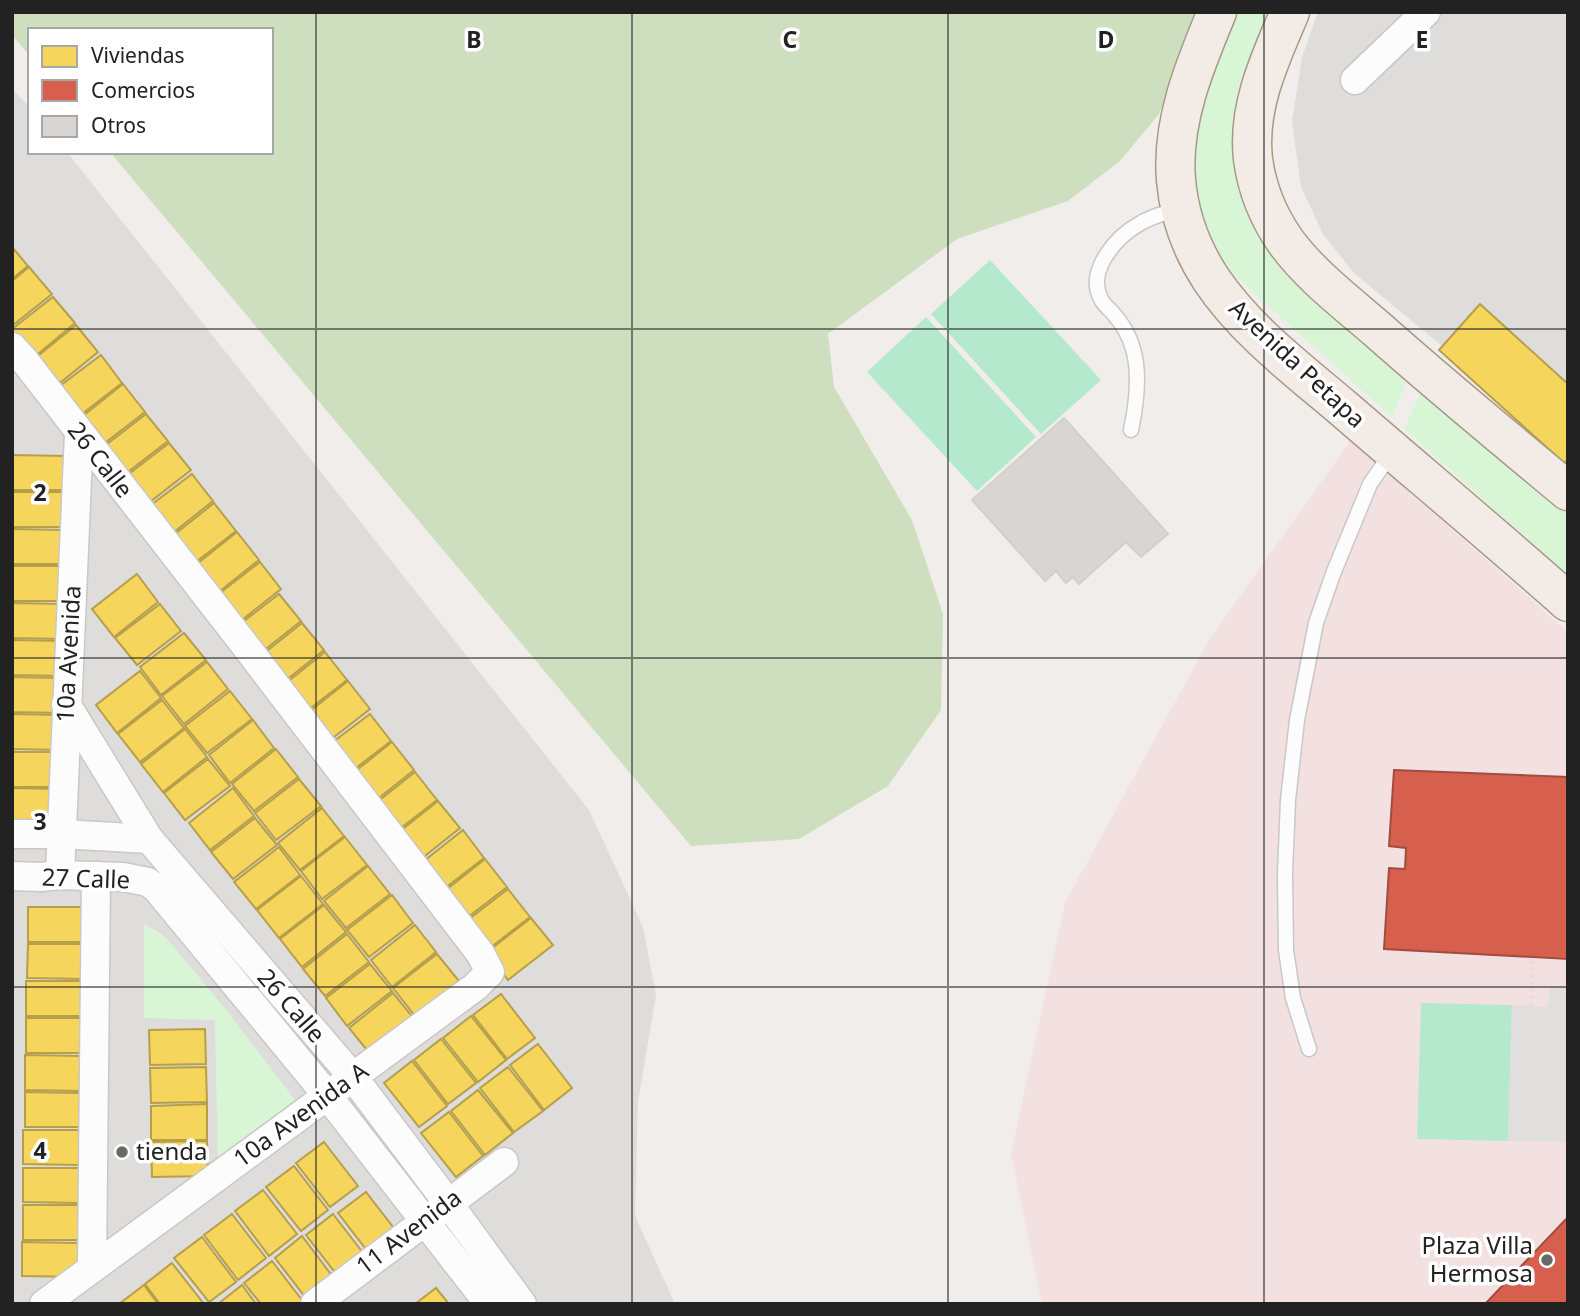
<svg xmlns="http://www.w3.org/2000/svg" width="1580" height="1316" font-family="'Noto Sans',sans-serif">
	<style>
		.residential { fill: #dfdddc }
		.commercial { fill: #f2e1e0 }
		.forest { fill: #cddfbf }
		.park { fill: #d8f6d6 }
		.pitch { fill: #b4e9ce }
		.parking { fill: #e0dfde }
		.homes { fill: #f6d55c; stroke: #b69f4b; stroke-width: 2 }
		.shops { fill: #d6604d; stroke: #a04d40; stroke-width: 2 }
		.building { fill: #d9d5d3; stroke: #d3cfcb; stroke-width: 2 }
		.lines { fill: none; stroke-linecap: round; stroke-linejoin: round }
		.lane-casing { stroke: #c9c8c6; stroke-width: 17 }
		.street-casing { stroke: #c9c8c6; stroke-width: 31 }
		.primary-casing { stroke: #a79986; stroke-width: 41 }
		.path { stroke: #eddbdb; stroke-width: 4.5; stroke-dasharray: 3.5 3.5; stroke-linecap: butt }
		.lane { stroke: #fdfcfc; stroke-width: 14 }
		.street { stroke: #fdfcfc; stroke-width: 28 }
		.primary { stroke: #f3ece6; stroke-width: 38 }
		.grid { fill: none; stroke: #222; stroke-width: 2; stroke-opacity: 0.55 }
		.poi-dot { fill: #6a6968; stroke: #fff; stroke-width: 2.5 }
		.labels { text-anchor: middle; stroke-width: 7; stroke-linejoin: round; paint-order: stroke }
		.street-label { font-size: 24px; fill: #222; stroke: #fff }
		.poi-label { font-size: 24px; fill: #222; stroke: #fff; text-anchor: start }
		.grid-label { font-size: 23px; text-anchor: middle; font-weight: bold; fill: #222; stroke: #fff; stroke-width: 7; stroke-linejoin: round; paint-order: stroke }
	</style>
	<rect width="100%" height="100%" fill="#f0edea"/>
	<!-- residential -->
	<g class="residential">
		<polygon points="1318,12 1568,12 1568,451 1354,273 1323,234 1301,187 1292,122 1302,57"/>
		<polygon points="12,88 30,108 30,152 67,152 589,810 643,927 656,995 638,1102 635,1216 675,1304 12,1304"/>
	</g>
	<!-- commercial -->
	<polygon class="commercial" points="1351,440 1568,632 1568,1304 1042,1304 1011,1154 1065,903 1209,640"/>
	<!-- forest -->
	<polygon class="forest" points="12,12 1199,12 1159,114 1120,161 1068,201 957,239 828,334 834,387 912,520 943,614 941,710 888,786 799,839 691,846 110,152 271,152 271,30 30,30 30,56 12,35"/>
	<!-- park -->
	<g class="park">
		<polygon points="1229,12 1276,12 1239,178 1409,376 1392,417 1246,286 1218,257 1189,192 1190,138"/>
		<polygon points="1424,384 1502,452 1568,513 1568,575 1405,429"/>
		<polygon points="144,924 157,931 168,940 227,1011 298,1104 218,1168 215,1020 144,1018"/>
	</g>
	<!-- pitch -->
	<g class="pitch">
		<polygon points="990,260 1101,380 1041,434 931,314"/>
		<polygon points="926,317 1036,437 977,491 867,372"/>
		<polygon points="1421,1003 1512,1005 1508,1141 1417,1139"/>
	</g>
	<!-- parking -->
	<polygon class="parking" points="1550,986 1568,987 1568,1142 1508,1141 1512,1005 1548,1007"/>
	<!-- homes -->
	<g class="homes">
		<polygon points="12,247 28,266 12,279"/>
		<polygon points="29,267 52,294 12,326 12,281"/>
		<polygon points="53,297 75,323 32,359 12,335 12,329"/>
		<polygon points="1480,304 1568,384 1568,460 1564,463 1439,350"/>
		<polygon points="76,325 98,352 55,387 33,360"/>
		<polygon points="101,355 122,383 78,417 56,389"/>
		<polygon points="123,384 145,412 101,446 79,419"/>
		<polygon points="146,414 168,441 124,475 102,448"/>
		<polygon points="169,443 191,470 146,505 125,477"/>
		<polygon points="12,455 66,456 66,490 12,490"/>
		<polygon points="192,474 213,501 169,536 147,508"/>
		<rect x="12" y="492" width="53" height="35"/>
		<polygon points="214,503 236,531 192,565 170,538"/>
		<polygon points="12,529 64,530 64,564 12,564"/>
		<polygon points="237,532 259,560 215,595 193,567"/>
		<polygon points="260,562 281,589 237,624 216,596"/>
		<polygon points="12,566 64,566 63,601 12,601"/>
		<polygon points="137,574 158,602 114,637 92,609"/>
		<polygon points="279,594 301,621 257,656 235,628"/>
		<polygon points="12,603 63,604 63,639 12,638"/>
		<polygon points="160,604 181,631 137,665 115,638"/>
		<polygon points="302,623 324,650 280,685 258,658"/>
		<polygon points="184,633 206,660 161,695 140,667"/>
		<polygon points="12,640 63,641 63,676 12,675"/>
		<polygon points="325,652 347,680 303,714 281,687"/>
		<polygon points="207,662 228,689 184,724 162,696"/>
		<polygon points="140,671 161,698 117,733 96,705"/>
		<polygon points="12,677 61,678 61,713 12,712"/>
		<polygon points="348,681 370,709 325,744 304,716"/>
		<polygon points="230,691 252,719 207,753 185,726"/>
		<polygon points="162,700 184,728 140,762 118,734"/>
		<polygon points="12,714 61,715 60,750 12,749"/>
		<polygon points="370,714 391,741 347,775 325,748"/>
		<polygon points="253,720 274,748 230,783 209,755"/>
		<polygon points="185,729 207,757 163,792 141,764"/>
		<polygon points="392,742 414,770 370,805 348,777"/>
		<polygon points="276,749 298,777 254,811 232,784"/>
		<rect x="12" y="752" width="48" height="35"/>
		<polygon points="208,759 230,786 185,820 164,793"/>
		<polygon points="415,772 437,800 393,834 371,807"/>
		<polygon points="299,779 321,806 276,840 255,813"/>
		<polygon points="12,788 60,789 60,824 12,823"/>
		<polygon points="233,788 254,816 210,850 189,823"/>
		<polygon points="438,801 460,828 416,863 394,836"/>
		<polygon points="322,808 344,836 300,870 278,843"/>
		<polygon points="255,818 277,845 233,879 211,852"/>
		<polygon points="463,830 484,858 440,892 419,865"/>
		<polygon points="345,837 367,865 322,899 301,871"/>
		<polygon points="279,847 300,875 256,909 234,882"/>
		<polygon points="485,859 507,887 463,921 441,894"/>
		<polygon points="368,866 390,894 346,928 324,901"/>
		<polygon points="301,876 323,904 279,938 257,910"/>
		<polygon points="508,889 530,917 486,951 464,923"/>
		<polygon points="392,895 413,923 369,957 347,930"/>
		<polygon points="324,905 346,932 302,967 280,939"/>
		<rect x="28" y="907" width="56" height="35"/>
		<polygon points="531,918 553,945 508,980 487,952"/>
		<polygon points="415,925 436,952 392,987 371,960"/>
		<polygon points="347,934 369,962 325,996 303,969"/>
		<polygon points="28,944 83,944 83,979 27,978"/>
		<polygon points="437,954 459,981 415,1016 393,988"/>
		<polygon points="370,964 392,991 347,1026 326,998"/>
		<rect x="26" y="981" width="56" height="35"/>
		<polygon points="393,993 415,1020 371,1055 349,1028"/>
		<polygon points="501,994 535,1038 507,1059 473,1015"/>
		<polygon points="471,1016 506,1060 478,1082 443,1038"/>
		<polygon points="26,1018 82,1018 81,1053 26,1053"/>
		<polygon points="205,1029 206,1064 150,1065 149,1030"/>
		<polygon points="441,1039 476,1083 448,1104 414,1060"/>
		<polygon points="538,1044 572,1088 544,1110 510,1065"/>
		<polygon points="25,1055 81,1056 81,1091 25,1090"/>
		<polygon points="412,1061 447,1106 419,1127 384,1083"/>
		<polygon points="206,1067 207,1102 151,1103 150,1068"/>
		<polygon points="508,1067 543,1111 514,1132 480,1088"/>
		<polygon points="478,1090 513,1133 485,1155 451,1111"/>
		<polygon points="25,1092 81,1093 81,1127 25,1127"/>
		<polygon points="207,1104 207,1140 151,1140 151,1106"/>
		<polygon points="449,1112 483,1156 456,1177 421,1133"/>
		<polygon points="23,1130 80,1130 79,1165 23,1164"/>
		<polygon points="207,1141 208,1176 152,1177 151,1142"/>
		<polygon points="324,1142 358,1186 330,1207 296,1163"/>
		<polygon points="294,1166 328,1210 301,1231 266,1187"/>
		<polygon points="23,1168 80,1168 79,1203 23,1202"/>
		<polygon points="263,1190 297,1234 269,1256 235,1211"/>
		<polygon points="366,1192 400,1236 372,1257 338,1213"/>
		<rect x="23" y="1205" width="56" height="35"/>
		<polygon points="232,1214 266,1258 238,1280 204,1235"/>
		<polygon points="333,1214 367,1258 340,1279 306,1235"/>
		<polygon points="302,1236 336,1281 309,1302 275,1258"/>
		<polygon points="202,1237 236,1282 209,1302 174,1258"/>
		<polygon points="22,1242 79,1243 79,1277 22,1276"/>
		<polygon points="272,1261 305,1304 261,1304 244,1283"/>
		<polygon points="172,1263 204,1304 160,1304 145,1284"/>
		<polygon points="144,1285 158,1304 119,1304"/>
		<polygon points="242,1285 256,1304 218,1304"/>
		<polygon points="436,1288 449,1304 415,1304"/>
	</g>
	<!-- shops -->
	<g class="shops">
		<polygon points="1394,770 1568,777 1568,959 1384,949 1389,868 1405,869 1406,848 1389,846"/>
		<polygon points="1568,1217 1568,1304 1485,1304"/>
	</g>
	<!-- building -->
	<polygon class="building" points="1064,418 1168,534 1141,557 1126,542 1079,584 1073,577 1066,583 1056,571 1045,581 972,500"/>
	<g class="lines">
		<!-- lane casing -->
		<g class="lane-casing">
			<g id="lane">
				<path d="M1131 430C1136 406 1140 372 1133 349 1129 334 1122 323 1112 312 1108 308 1103 304 1101 299 1086 271 1116 237 1139 224 1151 216 1166 213 1179 209"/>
				<polyline points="1309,1049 1293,998 1286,950 1285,874 1288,800 1297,720 1316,623 1333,574 1370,484 1392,452"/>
			</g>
		</g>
		<!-- street casing -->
		<g class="street-casing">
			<g id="street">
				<polyline points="1355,80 1426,12"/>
				<polyline points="12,347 24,360 244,644 480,953 490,972 475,987 44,1304"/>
				<polyline points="66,704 149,839 353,1077 448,1203 522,1304"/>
				<polyline points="12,834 61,834 149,839"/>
				<polyline points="60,875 79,433"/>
				<polyline points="12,876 41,877 60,875 123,877 148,882 157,889 327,1095 489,1304"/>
				<polyline points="92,1267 96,876"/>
				<polyline points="315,1304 504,1162"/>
			</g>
		</g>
		<!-- primary casing -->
		<g class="primary-casing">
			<g id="primary">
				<path d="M1217 12C1195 65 1171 122 1176 180 1179 215 1192 250 1211 279 1245 330 1297 369 1343 408 1418 473 1494 536 1568 602"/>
				<path d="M1290 12C1270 59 1247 107 1253 159 1257 189 1269 218 1286 242 1310 275 1347 303 1378 330 1440 385 1504 438 1568 491"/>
			</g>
		</g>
		<!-- path -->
		<polyline class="path" points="1531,1006 1532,960"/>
		<!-- lane -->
		<use href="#lane" class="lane"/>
		<!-- street -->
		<use href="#street" class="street"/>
		<!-- primary -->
		<use href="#primary" class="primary"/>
	</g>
	<!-- grid -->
	<path class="grid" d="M316 12V1304M632 12V1304M948 12V1304M1264 12V1304M12 329H1568M12 658H1568M12 987H1568"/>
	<!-- markers -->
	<g class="poi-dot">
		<circle cx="122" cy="1152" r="7"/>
		<circle cx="1547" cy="1260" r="7"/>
	</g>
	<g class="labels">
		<!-- street labels -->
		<g class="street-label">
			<text transform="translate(1297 364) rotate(43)" y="8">Avenida Petapa</text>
			<text transform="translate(100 460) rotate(52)" y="8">26 Calle</text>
			<text transform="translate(69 654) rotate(-87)" y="8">10a Avenida</text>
			<text transform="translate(86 879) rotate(2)" y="8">27 Calle</text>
			<text transform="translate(291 1006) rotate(49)" y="8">26 Calle</text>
			<text transform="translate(301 1115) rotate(-36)" y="8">10a Avenida A</text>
			<text transform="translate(409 1232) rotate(-37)" y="8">11 Avenida</text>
		</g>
		<!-- poi labels -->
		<g class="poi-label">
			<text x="136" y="1160">tienda</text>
			<text x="1533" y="1254" text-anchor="end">Plaza Villa<tspan x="1533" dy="28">Hermosa</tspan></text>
		</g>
	</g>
	<g class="grid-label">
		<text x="474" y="48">B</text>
		<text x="790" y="48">C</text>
		<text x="1106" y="48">D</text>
		<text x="1422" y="48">E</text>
		<text x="40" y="501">2</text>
		<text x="40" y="830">3</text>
		<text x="40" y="1159">4</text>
	</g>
	<!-- border -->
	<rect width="1580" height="1316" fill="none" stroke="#222222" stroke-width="28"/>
	<!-- legend -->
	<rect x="28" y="28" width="245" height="126" fill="#ffffff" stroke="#a7a7a7" stroke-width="2"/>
	<rect x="42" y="46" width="35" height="21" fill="#f6d55c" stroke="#a7a7a7" stroke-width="2"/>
	<text x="91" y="63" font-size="21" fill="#222222">Viviendas</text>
	<rect x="42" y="80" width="35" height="21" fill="#d6604d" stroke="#a7a7a7" stroke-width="2"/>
	<text x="91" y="98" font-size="21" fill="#222222">Comercios</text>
	<rect x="42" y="116" width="35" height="21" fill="#d9d5d3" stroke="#a7a7a7" stroke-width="2"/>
	<text x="91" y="133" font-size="21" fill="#222222">Otros</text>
</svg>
